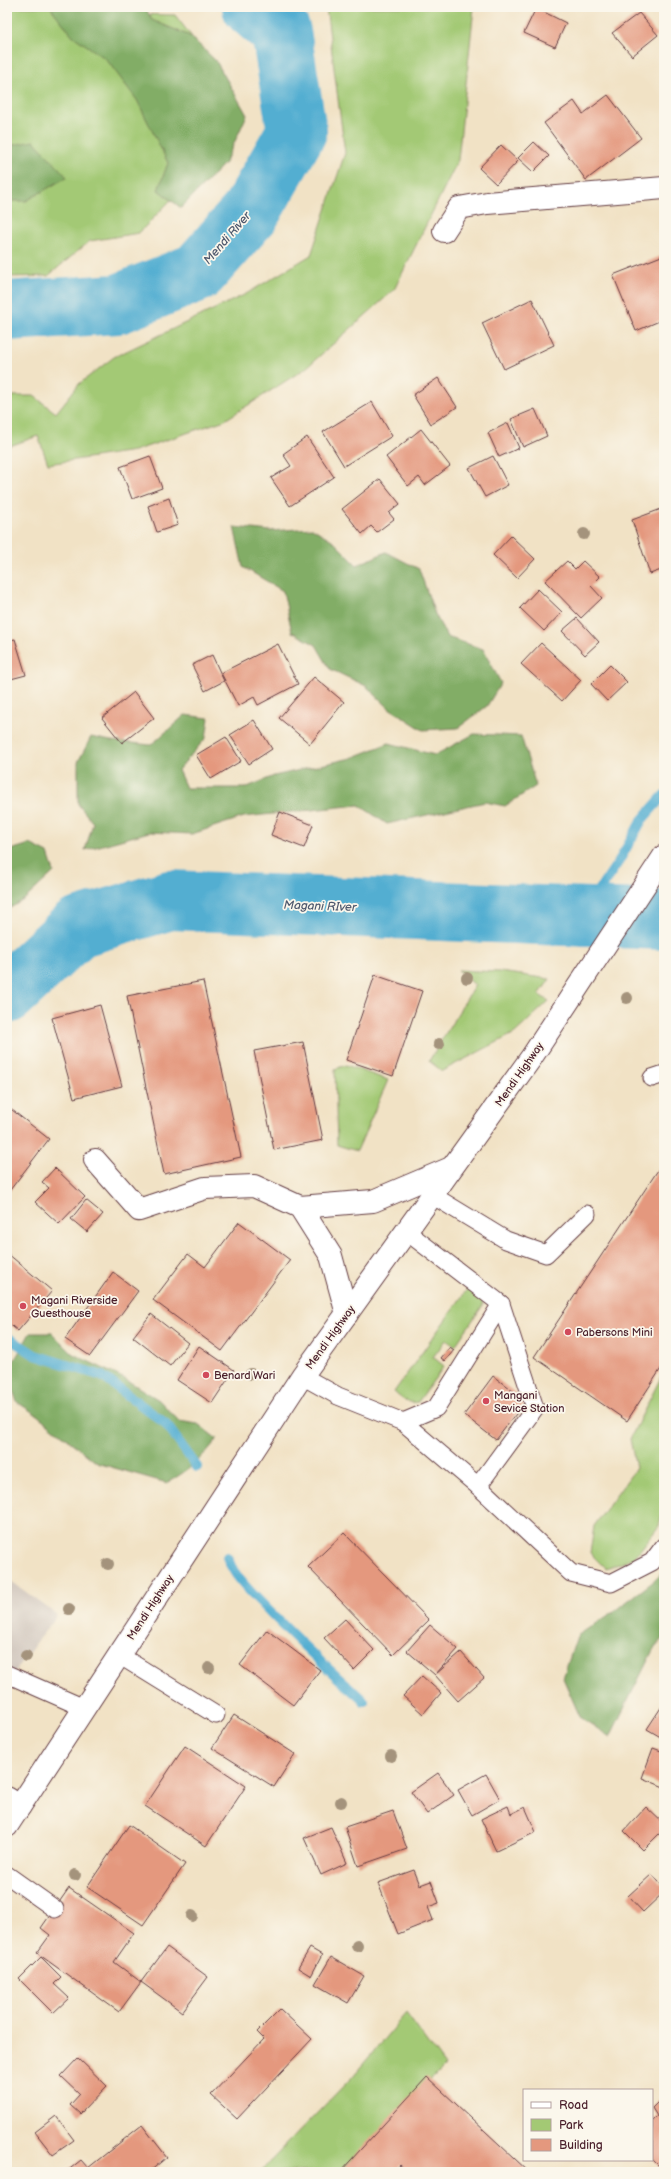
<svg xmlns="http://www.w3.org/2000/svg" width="671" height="2179" font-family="'Balsamiq Sans',sans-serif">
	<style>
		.industrial { fill: #cdc2b9 }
		.green { fill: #a3c974; stroke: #767450 }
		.forest { fill: #82ad66; stroke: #666648 }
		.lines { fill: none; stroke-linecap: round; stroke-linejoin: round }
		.stream { stroke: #53aed1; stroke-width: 10 }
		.river { stroke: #53aed1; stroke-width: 60 }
		.building { fill: #e4987e }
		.service-casing { stroke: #633c42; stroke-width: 19 }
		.minor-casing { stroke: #633c42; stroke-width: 24 }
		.secondary-casing { stroke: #633c42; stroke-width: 24 }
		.service { stroke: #fff; stroke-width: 17 }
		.minor { stroke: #fff; stroke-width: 22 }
		.secondary { stroke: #fff; stroke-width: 22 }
		.tree { fill: #a4937c }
		.poi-dot { fill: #d1495b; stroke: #fbf7ec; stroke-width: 1.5 }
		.labels { text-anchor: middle; stroke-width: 3.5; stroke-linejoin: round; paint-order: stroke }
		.street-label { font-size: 11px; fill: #4a1f2b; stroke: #fbf7ec }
		.poi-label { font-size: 11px; fill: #4a1f2b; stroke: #fbf7ec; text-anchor: start }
		.water-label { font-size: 12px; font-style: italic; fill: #4e586d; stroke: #fbf7ec }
	</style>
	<rect width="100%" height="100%" fill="#fbf7ec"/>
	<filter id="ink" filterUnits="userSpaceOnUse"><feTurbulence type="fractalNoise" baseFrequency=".025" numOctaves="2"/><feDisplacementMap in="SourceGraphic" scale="8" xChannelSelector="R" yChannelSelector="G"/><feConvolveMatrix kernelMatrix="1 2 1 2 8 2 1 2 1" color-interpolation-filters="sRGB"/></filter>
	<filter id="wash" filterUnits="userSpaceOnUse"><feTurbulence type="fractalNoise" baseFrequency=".012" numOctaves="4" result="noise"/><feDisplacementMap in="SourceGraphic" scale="16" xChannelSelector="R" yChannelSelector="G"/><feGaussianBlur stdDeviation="0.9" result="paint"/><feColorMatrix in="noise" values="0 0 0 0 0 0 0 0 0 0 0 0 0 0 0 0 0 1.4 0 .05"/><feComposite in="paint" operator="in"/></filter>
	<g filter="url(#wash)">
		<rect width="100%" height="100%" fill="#f1e2c5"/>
		<!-- industrial -->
		<polygon class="industrial" points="7,1578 57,1615 7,1682"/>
		<!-- green -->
		<g class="green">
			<polygon points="7,7 129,7 133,14 175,15 231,87 222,147 139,233 90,241 48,276 7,277"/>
			<polygon points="326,7 474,7 458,160 394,290 306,368 225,420 134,451 48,464 38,436 7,447 7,396 34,396 56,413 79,384 114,357 246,294 311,255 345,153"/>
			<polygon points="458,970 500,972 550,979 539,995 549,1001 515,1033 442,1071 429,1061 475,985"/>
			<polygon points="346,1065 388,1080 357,1151 337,1145 335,1069"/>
			<path d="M468 1288 482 1299 483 1305 455 1346 446 1340 433 1357 444 1366 418 1402C407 1404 402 1399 394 1392Z"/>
			<polygon points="664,1371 664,1505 659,1526 634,1558 606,1569 590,1553 594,1526 636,1468 630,1439"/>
			<polygon points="406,2013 445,2066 339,2172 260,2172 353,2076"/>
		</g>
		<!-- forest -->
		<g class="forest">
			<polygon points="50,7 145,7 152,20 190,36 216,61 247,115 225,163 181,208 158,190 168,163 137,100 106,59 73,36"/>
			<polygon points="34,141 67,177 26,201 7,201 7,146"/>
			<polygon points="234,527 270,531 312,528 332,540 357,565 386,552 419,569 435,614 447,637 483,649 501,683 487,706 458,728 423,730 389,708 366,686 330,669 316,645 292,632 283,591 243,567"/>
			<polygon points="185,715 209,718 206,738 178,770 186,788 245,788 274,776 351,758 389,743 435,755 474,734 521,736 536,786 505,806 485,802 387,824 359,805 244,817 192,834 149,832 85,850 93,823 78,804 78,762 91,737 111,741 151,745"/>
			<polygon points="30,844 48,853 54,872 25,899 7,910 7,851"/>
			<path d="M30 1333H52L73 1354 125 1379 159 1400 179 1421 198 1424 217 1439C202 1459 189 1470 167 1483L97 1463 37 1415 17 1402 7 1373Z"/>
			<polygon points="664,1571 664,1638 653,1650 610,1737 580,1717 563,1678 577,1636 613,1612 654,1581"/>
		</g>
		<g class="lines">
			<!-- stream -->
			<g class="stream">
				<polyline points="581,917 619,861 642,820 664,795"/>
				<polyline points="7,1337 35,1355 102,1376 165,1423 197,1467"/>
				<path d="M227 1557C235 1579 254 1595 270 1612 300 1643 331 1672 364 1701"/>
			</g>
			<!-- river -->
			<g class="river">
				<polyline points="7,311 118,304 198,272 250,213 297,131 281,32 252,7"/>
				<polyline points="7,994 77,928 170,900 664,920"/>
			</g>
		</g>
		<g id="blocks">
			<!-- building -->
			<g class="building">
				<polygon points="536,8 566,23 555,47 524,33"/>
				<polygon points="639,13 658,35 632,56 612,33"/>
				<polygon points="608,95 641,138 586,180 544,123 574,101 583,114"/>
				<polygon points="534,142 549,156 533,172 518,158"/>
				<polygon points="501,145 518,161 496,184 479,168"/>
				<polygon points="664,255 664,319 636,331 613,275"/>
				<polygon points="532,299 554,345 504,369 482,323"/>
				<polygon points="438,378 457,407 431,424 413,395"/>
				<polygon points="372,402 392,436 344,466 323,432"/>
				<polygon points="535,409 547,436 523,447 511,419"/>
				<polygon points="508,423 519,448 499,457 488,433"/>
				<polygon points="421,429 450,466 425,485 419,477 408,486 386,457"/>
				<polygon points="307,437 334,477 290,506 271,478 291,466 283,454"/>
				<polygon points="150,456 162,488 132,499 120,467"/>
				<polygon points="493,456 508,485 485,497 469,468"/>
				<polygon points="380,479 400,504 389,513 394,519 377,532 371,526 362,534 342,509"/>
				<polygon points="169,498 178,525 157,532 148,506"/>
				<polygon points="664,508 664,569 650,574 632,520"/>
				<polygon points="511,536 535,559 517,578 493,555"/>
				<polygon points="567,561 575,569 583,561 600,577 591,586 602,598 581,618 545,581"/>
				<polygon points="538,589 562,612 544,631 520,608"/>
				<polygon points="577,618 599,642 585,655 562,631"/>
				<polygon points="15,639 26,675 7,680 7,641"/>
				<polygon points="541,643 581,680 562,701 521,664"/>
				<polygon points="278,644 298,684 258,705 254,697 238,706 221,673"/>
				<polygon points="212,655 224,681 205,691 192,665"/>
				<polygon points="610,665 627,682 607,701 591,684"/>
				<polygon points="314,677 344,702 310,744 279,718"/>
				<polygon points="134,692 154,718 122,743 102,718"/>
				<polygon points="254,720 272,749 249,764 230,735"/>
				<polygon points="226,737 241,761 211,779 196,755"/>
				<polygon points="280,812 313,825 304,848 271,835"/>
				<polygon points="375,975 422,991 393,1076 346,1060"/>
				<polygon points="203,981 241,1157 164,1174 127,996"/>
				<polygon points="100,1005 122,1086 74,1098 52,1018"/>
				<polygon points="303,1042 323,1140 274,1150 254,1051"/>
				<polygon points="7,1106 49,1139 7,1194"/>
				<polygon points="664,1161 664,1364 627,1421 534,1357"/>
				<polygon points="55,1168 85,1197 59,1224 35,1202 49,1188 42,1182"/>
				<polygon points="86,1200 103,1214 87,1232 71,1219"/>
				<polygon points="239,1222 290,1260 222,1351 153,1300 188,1254 205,1267"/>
				<polygon points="7,1253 52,1291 18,1331 7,1322"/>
				<polygon points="113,1272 138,1291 90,1356 65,1339"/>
				<polygon points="151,1314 188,1343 170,1366 133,1337"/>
				<polygon points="199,1346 234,1370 212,1403 177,1380"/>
				<polygon points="450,1347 454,1350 445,1361 441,1358"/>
				<polygon points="493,1376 526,1401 496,1440 464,1415"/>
				<polygon points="344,1533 429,1620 393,1655 308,1567"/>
				<polygon points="345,1619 374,1650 354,1670 324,1638"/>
				<polygon points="430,1625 458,1649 435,1675 407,1651"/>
				<polygon points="267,1630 320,1670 293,1705 240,1665"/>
				<polygon points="461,1652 484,1678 458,1701 435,1675"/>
				<polygon points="422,1676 441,1693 423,1714 403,1696"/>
				<polygon points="664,1703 664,1739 647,1729"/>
				<polygon points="234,1715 295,1754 274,1787 212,1748"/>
				<polygon points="185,1746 246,1786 206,1846 145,1806"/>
				<polygon points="653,1748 664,1752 664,1787 642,1778"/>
				<polygon points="438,1773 454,1795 427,1814 411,1792"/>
				<polygon points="486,1774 500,1799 472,1815 458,1790"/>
				<polygon points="508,1806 511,1814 525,1807 536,1832 496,1851 481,1819"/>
				<polygon points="646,1807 664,1824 664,1829 643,1850 624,1831"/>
				<polygon points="393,1811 407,1849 358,1866 345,1827"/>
				<polygon points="129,1825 185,1864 143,1925 87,1887"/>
				<polygon points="331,1827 347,1863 321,1875 304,1838"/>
				<polygon points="414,1870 420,1885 431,1881 439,1903 428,1907 433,1920 398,1934 378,1883"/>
				<polygon points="652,1874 664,1888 664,1892 643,1912 628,1896"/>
				<polygon points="69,1888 134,1933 114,1962 141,1982 119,2012 37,1953 50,1935 41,1928"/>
				<polygon points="167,1947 208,1977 182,2012 141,1982"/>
				<polygon points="310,1948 322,1955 311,1976 298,1968"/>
				<polygon points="41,1957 61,1977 54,1984 69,1998 53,2013 19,1979"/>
				<polygon points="331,1957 364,1976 348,2003 315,1984"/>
				<polygon points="280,2009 312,2039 237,2119 211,2095 264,2039 257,2032"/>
				<polygon points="78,2058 107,2086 80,2114 70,2105 80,2094 61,2076"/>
				<polygon points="427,2077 529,2172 408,2172 400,2165 393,2172 340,2172"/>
				<polygon points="664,2096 664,2171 652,2159 652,2121 657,2116 652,2108"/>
				<polygon points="56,2116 74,2140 53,2155 35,2132"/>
				<polygon points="142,2125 167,2157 149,2172 66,2172 81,2160 88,2168"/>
			</g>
		</g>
	</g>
	<g filter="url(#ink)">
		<use href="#blocks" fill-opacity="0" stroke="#633c42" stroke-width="1"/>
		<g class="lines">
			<!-- service casing -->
			<g class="service-casing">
				<g id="service">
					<polyline points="652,1078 664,1074"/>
					<polyline points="432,1195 506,1240 546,1254 587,1214"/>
					<polyline points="302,1376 338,1396 403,1422 436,1408 501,1304 407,1232"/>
					<polyline points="403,1422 478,1486 535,1408 501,1304"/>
					<polyline points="478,1486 571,1573 611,1583 652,1562 664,1546"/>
					<polyline points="119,1655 216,1715"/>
					<polyline points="7,1674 84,1708"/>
					<polyline points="7,1875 55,1909"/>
				</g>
			</g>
			<!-- minor casing -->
			<g class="minor-casing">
				<g id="minor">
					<polyline points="444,231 459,208 487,203 664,188"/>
					<polyline points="95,1160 139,1210 205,1188 254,1186 300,1207 331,1256 347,1314"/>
					<polyline points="300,1207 373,1201 451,1168"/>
					<polyline points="7,1798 20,1806"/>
				</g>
			</g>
			<!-- secondary casing -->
			<g class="secondary-casing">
				<polyline id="secondary" points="7,1826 302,1376 531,1058 664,856"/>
			</g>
			<!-- service -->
			<use href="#service" class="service"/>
			<!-- minor -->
			<use href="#minor" class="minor"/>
			<!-- secondary -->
			<use href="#secondary" class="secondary"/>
		</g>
		<!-- trees -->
		<g class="tree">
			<circle cx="584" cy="534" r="6"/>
			<circle cx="467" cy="978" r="6"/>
			<circle cx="627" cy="998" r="6"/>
			<circle cx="439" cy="1044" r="6"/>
			<circle cx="251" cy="1374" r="6"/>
			<circle cx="108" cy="1564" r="6"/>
			<circle cx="69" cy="1609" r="6"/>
			<circle cx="26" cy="1656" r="6"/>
			<circle cx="209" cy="1668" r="6"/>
			<circle cx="391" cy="1756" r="6"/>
			<circle cx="341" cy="1802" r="6"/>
			<circle cx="75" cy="1875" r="6"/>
			<circle cx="192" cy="1916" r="6"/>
			<circle cx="357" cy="1946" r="6"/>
		</g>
	</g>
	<!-- markers -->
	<g class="poi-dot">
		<circle cx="23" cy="1306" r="4"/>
		<circle cx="568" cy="1332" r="4"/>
		<circle cx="206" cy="1375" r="4"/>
		<circle cx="486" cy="1401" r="4"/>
	</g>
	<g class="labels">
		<!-- street labels -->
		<g class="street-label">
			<text transform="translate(519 1074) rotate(-55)" y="4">Mendi Highway</text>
			<text transform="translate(330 1337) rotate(-54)" y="4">Mendi Highway</text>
			<text transform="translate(150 1607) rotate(-57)" y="4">Mendi Highway</text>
		</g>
		<!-- poi labels -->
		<g class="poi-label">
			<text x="31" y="1304">Magani Riverside<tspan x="31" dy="13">Guesthouse</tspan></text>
			<text x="576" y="1336">Pabersons Mini</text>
			<text x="214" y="1379">Benard Wari</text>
			<text x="494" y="1399">Mangani<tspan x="494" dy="13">Sevice Station</tspan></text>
		</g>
		<!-- water labels -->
		<g class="water-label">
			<text transform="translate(227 238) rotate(-49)" y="4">Mendi River</text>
			<text transform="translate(320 906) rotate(2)" y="4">Magani RIver</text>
		</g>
	</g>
	<!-- margin -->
	<rect width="671" height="2179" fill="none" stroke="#fbf7ec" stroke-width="24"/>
	<!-- legend -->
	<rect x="523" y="2089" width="130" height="72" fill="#fbf7ec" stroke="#b4a19f"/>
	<rect x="531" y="2102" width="20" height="6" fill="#ffffff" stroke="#b4a19f"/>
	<text x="559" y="2109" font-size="12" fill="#4a1f2b">Road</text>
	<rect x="531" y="2119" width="20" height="12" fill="#a3c974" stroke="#b4a19f"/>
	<text x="559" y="2129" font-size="12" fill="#4a1f2b">Park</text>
	<rect x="531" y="2139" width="20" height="12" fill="#e4987e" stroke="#b4a19f"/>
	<text x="559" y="2149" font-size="12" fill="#4a1f2b">Building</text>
</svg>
